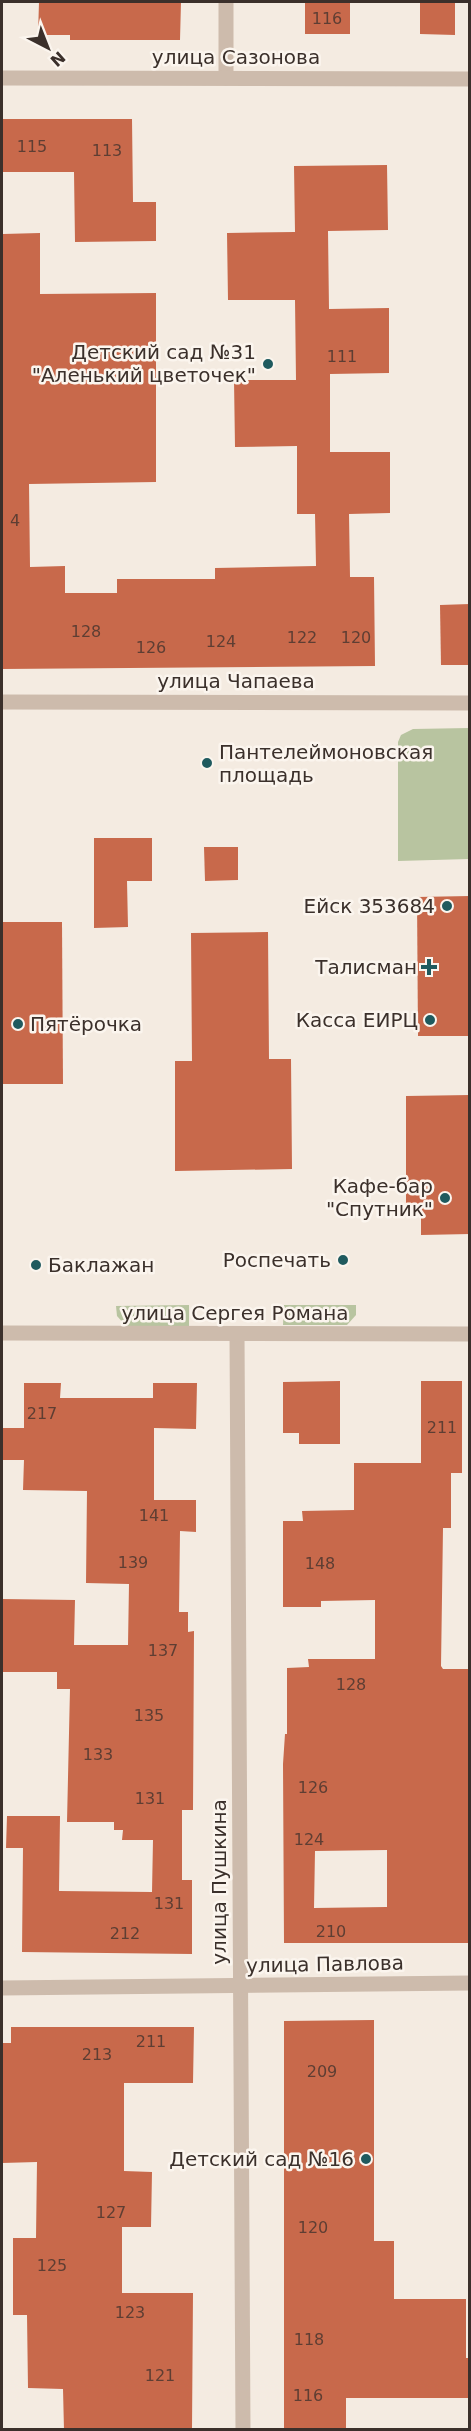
<svg xmlns="http://www.w3.org/2000/svg" width="471" height="2431" font-family="'DejaVu Sans',sans-serif">
	<style>
		.green { fill: #b8c4a0 }
		.building { fill: #c8694b; fill-rule: evenodd }
		.lines { fill: none; stroke-linecap: round; stroke-linejoin: round }
		.minor { stroke: #cdbbac; stroke-width: 15 }
		.tertiary { stroke: #cdbbac; stroke-width: 15 }
		.poi-dot { fill: #1f5a5e; stroke: #fbf5ee; stroke-width: 2 }
		.labels { text-anchor: middle; stroke-width: 5; stroke-linejoin: round; paint-order: stroke }
		.number-label { font-size: 16px; fill: #5e3e33 }
		.street-label { font-size: 20px; fill: #3b302b; stroke: #fbf5ee }
		.poi-label { font-size: 20px; fill: #3b302b; stroke: #fbf5ee; text-anchor: end }
	</style>
	<rect width="100%" height="100%" fill="#f4ebe1"/>
	<!-- green -->
	<g class="green">
		<polygon points="469,728 469,859 398,861 398,742 401,735 413,729"/>
		<polygon points="189,1305 189,1326 126,1326 117,1316 116,1306"/>
		<polygon points="284,1305 356,1305 356,1315 347,1325 283,1325"/>
	</g>
	<!-- building -->
	<g class="building">
		<polygon points="39,2 181,2 180,40 70,40 70,35 38,35"/>
		<rect x="305" y="2" width="45" height="32"/>
		<polygon points="420,2 455,2 455,35 420,34"/>
		<polygon points="2,119 132,119 133,202 156,202 156,241 75,242 74,172 2,172"/>
		<polygon points="387,165 388,230 328,231 329,309 389,308 389,373 330,374 330,452 390,452 390,513 349,514 350,577 374,577 375,666 2,669 3,234 40,233 40,294 156,293 156,482 29,484 30,567 65,566 65,593 117,593 117,579 215,579 215,568 316,566 315,514 297,514 297,446 235,447 234,380 296,380 295,300 228,300 227,233 295,232 294,166"/>
		<polygon points="470,604 470,665 441,665 440,605"/>
		<polygon points="94,838 152,838 152,881 127,881 128,927 94,928"/>
		<polygon points="204,847 238,847 238,880 205,881"/>
		<polygon points="470,896 470,1036 418,1036 417,897"/>
		<polygon points="2,922 62,922 63,1084 2,1084"/>
		<polygon points="268,932 269,1059 291,1059 292,1169 175,1171 175,1061 192,1061 191,933"/>
		<polygon points="470,1095 470,1234 421,1235 421,1213 406,1213 406,1096"/>
		<polygon points="340,1381 340,1444 299,1444 299,1433 283,1433 283,1382"/>
		<path d="M421 1381H462V1473H451V1528H443L441 1666 443 1669H470V1943H284L283 1764 285 1734H287V1668L309 1667 308 1659H375V1600L321 1601V1607H283V1521H303L302 1511 354 1510V1463H421ZM387 1850V1907L314 1908 315 1851Z"/>
		<polygon points="24,1383 61,1383 60,1398 153,1398 153,1383 197,1383 196,1429 154,1428 154,1500 196,1500 196,1532 180,1531 179,1612 188,1612 188,1632 194,1631 193,1810 182,1810 182,1880 192,1880 192,1954 22,1952 23,1848 6,1848 7,1816 60,1816 59,1891 152,1892 153,1840 122,1840 123,1830 114,1830 114,1822 67,1822 70,1689 57,1689 57,1672 3,1672 2,1599 75,1600 74,1645 128,1645 129,1584 86,1583 87,1491 23,1490 24,1460 2,1460 2,1428 24,1428"/>
		<polygon points="374,2020 374,2241 394,2241 394,2299 466,2299 466,2358 470,2358 470,2398 346,2398 346,2429 284,2430 284,2021"/>
		<polygon points="11,2027 194,2027 193,2083 124,2083 124,2171 152,2172 151,2227 122,2227 122,2293 193,2293 192,2429 64,2430 63,2389 28,2388 27,2315 13,2315 13,2238 36,2238 37,2162 2,2163 2,2043 11,2043"/>
	</g>
	<g class="lines">
		<!-- minor -->
		<g class="minor">
			<polyline points="226,2 226,78"/>
			<polyline points="2,78 470,79"/>
			<polyline points="2,702 470,703"/>
			<polyline points="237,1334 243,2430"/>
			<polyline points="2,1988 470,1983"/>
		</g>
		<!-- tertiary -->
		<polyline class="tertiary" points="2,1333 470,1334"/>
	</g>
	<!-- markers -->
	<g class="poi-dot">
		<circle cx="268" cy="364" r="6"/>
		<circle cx="207" cy="763" r="6"/>
		<circle cx="447" cy="906" r="6"/>
		<path d="M426 958h6v6h6v6h-6v6h-6v-6h-6v-6h6z"/>
		<circle cx="430" cy="1020" r="6"/>
		<circle cx="18" cy="1024" r="6"/>
		<circle cx="445" cy="1198" r="6"/>
		<circle cx="343" cy="1260" r="6"/>
		<circle cx="36" cy="1265" r="6"/>
		<circle cx="366" cy="2159" r="6"/>
	</g>
	<g class="labels">
		<!-- number labels -->
		<g class="number-label">
			<text x="327" y="24">116</text>
			<text x="32" y="152">115</text>
			<text x="107" y="156">113</text>
			<text x="342" y="362">111</text>
			<text x="15" y="526">4</text>
			<text x="86" y="637">128</text>
			<text x="302" y="643">122</text>
			<text x="356" y="643">120</text>
			<text x="221" y="647">124</text>
			<text x="151" y="653">126</text>
			<text x="42" y="1419">217</text>
			<text x="442" y="1433">211</text>
			<text x="154" y="1521">141</text>
			<text x="133" y="1568">139</text>
			<text x="320" y="1569">148</text>
			<text x="163" y="1656">137</text>
			<text x="351" y="1690">128</text>
			<text x="149" y="1721">135</text>
			<text x="98" y="1760">133</text>
			<text x="313" y="1793">126</text>
			<text x="150" y="1804">131</text>
			<text x="309" y="1845">124</text>
			<text x="169" y="1909">131</text>
			<text x="331" y="1937">210</text>
			<text x="125" y="1939">212</text>
			<text x="151" y="2047">211</text>
			<text x="97" y="2060">213</text>
			<text x="322" y="2077">209</text>
			<text x="111" y="2218">127</text>
			<text x="313" y="2233">120</text>
			<text x="52" y="2271">125</text>
			<text x="130" y="2318">123</text>
			<text x="309" y="2345">118</text>
			<text x="160" y="2381">121</text>
			<text x="308" y="2401">116</text>
		</g>
		<!-- street labels -->
		<g class="street-label">
			<text x="236" y="64">улица Сазонова</text>
			<text x="236" y="688">улица Чапаева</text>
			<text x="235" y="1320">улица Сергея Романа</text>
			<text transform="translate(219 1882) rotate(-90)" y="7">улица Пушкина</text>
			<text transform="translate(325 1964) rotate(-1)" y="7">улица Павлова</text>
		</g>
		<!-- poi labels -->
		<g class="poi-label">
			<text x="256" y="359">Детский сад №31<tspan x="256" dy="23">"Аленький цветочек"</tspan></text>
			<text x="219" y="759" text-anchor="start">Пантелеймоновская<tspan x="219" dy="23">площадь</tspan></text>
			<text x="435" y="913">Ейск 353684</text>
			<text x="417" y="974">Талисман</text>
			<text x="418" y="1027">Касса ЕИРЦ</text>
			<text x="30" y="1031" text-anchor="start">Пятёрочка</text>
			<text x="433" y="1193">Кафе-бар<tspan x="433" dy="23">"Спутник"</tspan></text>
			<text x="331" y="1267">Роспечать</text>
			<text x="48" y="1272" text-anchor="start">Баклажан</text>
			<text x="354" y="2166">Детский сад №16</text>
		</g>
	</g>
	<!-- border -->
	<rect width="471" height="2431" fill="none" stroke="#3b302b" stroke-width="6"/>
	<!-- north arrow -->
	<g transform="translate(48 48) rotate(138)" stroke="#fbf5ee" stroke-width="4.5" paint-order="stroke">
	<path d="M0-4.5L10 22L0 15L-10 22Z" fill="#3b302b"/>
	<text y="-9" font-size="16" font-weight="bold" text-anchor="middle" fill="#3b302b">N</text>
	</g>
</svg>
